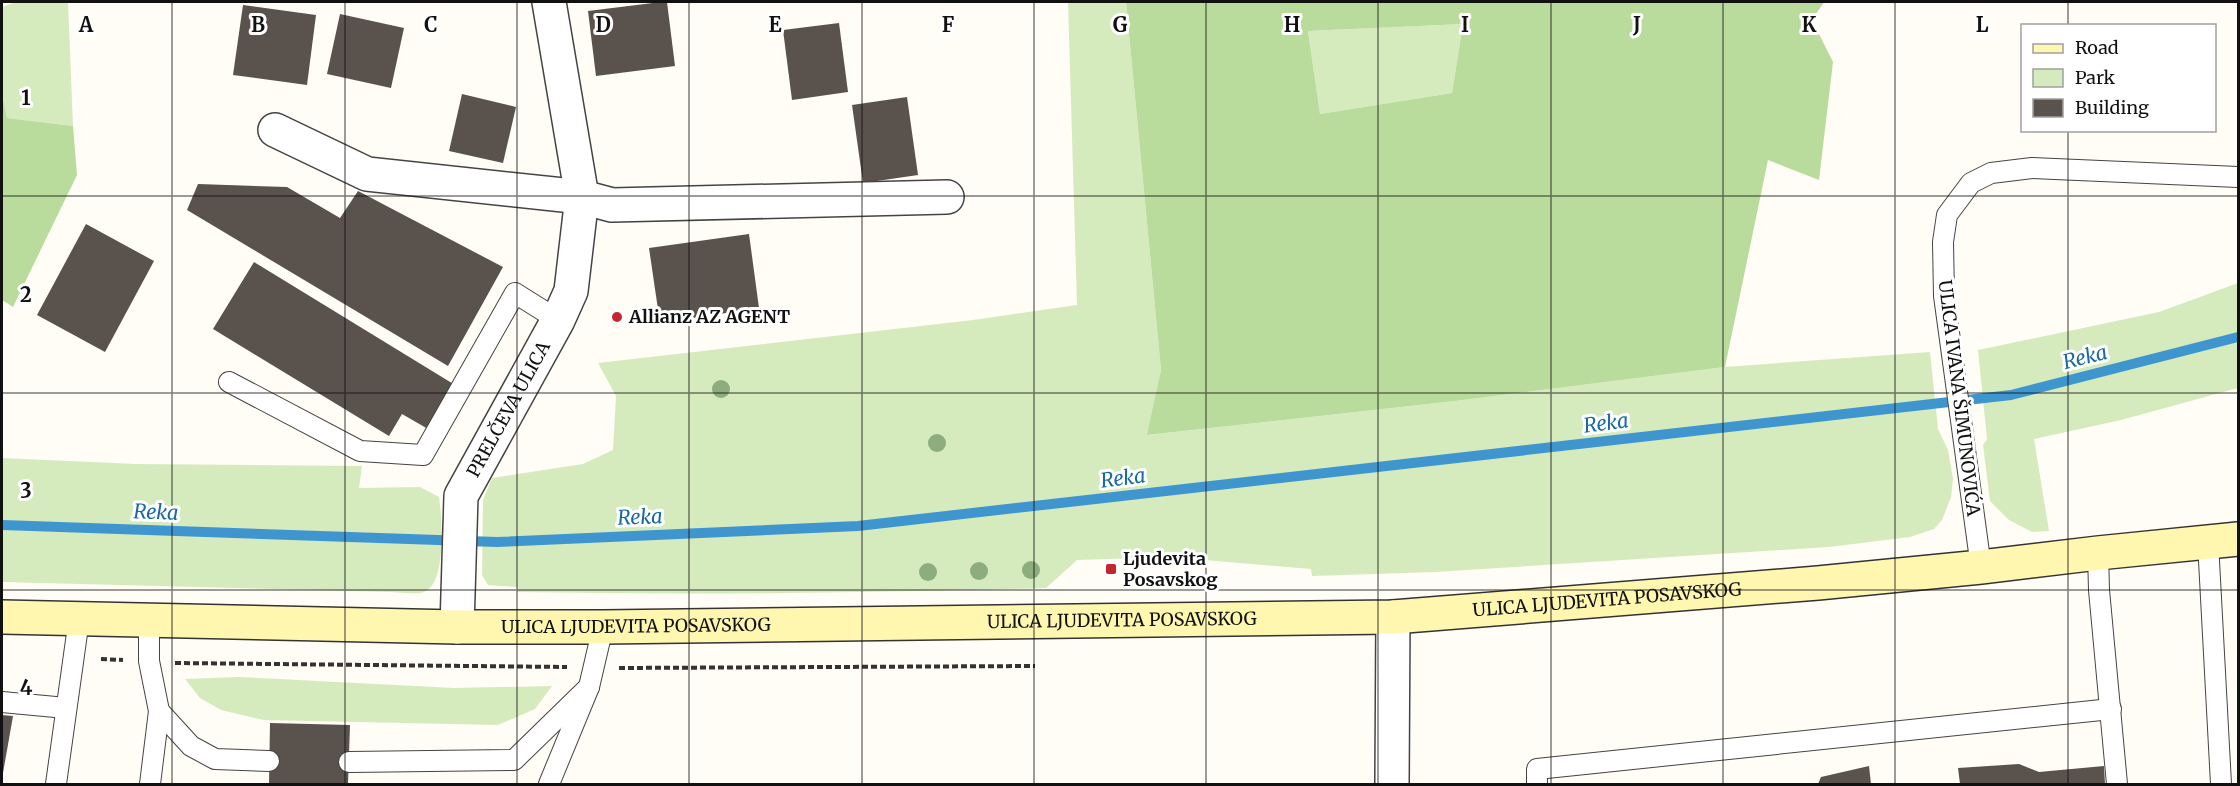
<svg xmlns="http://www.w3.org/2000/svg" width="2240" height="786" font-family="Merriweather,serif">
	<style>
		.green { fill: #d5ebbd }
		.forest { fill: #b9dc9c; fill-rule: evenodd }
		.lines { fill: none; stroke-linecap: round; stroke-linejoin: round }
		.stream { stroke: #3f96cf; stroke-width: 10 }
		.building { fill: #5a524d }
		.service-casing { stroke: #444; stroke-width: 22 }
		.minor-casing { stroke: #444; stroke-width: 36 }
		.tertiary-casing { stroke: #444; stroke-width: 36 }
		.secondary-casing { stroke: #333; stroke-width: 36 }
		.path { stroke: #333; stroke-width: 4; stroke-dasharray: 6 3; stroke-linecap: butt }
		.service { stroke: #fff; stroke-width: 20 }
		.minor { stroke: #fff; stroke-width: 33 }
		.tertiary { stroke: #fff; stroke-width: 33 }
		.secondary { stroke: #fff6b0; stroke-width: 33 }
		.tree { fill: #8dad7f }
		.grid { fill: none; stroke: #111; stroke-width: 1.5; stroke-opacity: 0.55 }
		.poi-dot { fill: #c4262e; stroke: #fff; stroke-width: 2 }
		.labels { text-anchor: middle; stroke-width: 6; stroke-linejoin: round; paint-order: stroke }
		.poi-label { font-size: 18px; font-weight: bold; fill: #111; stroke: #fff; text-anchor: start }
		.street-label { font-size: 18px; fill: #111; stroke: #fff }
		.water-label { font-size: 20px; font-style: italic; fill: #1768a6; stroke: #fff }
		.grid-label { font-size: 20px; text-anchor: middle; font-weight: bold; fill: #111; stroke: #fff; stroke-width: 6; stroke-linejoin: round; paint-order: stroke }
	</style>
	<rect width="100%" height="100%" fill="#fffdf5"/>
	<!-- green -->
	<g class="green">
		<polygon points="16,2 68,2 73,126 7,118 2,94 2,7"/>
		<path d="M1068 2H1126L1161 370 1148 435 1455 401 1725 367 1930 352 1938 429 1948 450 1953 479 1951 497 1942 520 1934 529 1910 537 1829 547 1435 572 1312 576 1311 569 1169 557 1077 560 1046 588C869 593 693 595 517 592V587L488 585 482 575 483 500 492 478 583 464 613 450 616 396 598 363 973 320 1077 305Z"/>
		<polygon points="1463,24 1452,93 1320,114 1308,31"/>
		<polygon points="2238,283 2238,388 2121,420 2034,439 2049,531 2032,532 2009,520 1990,501 1983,445 1987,439 1978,350 2159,312"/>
		<path d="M2 458 136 464 362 466 359 488 420 487 439 497C442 516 447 584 424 592 415 595 400 592 390 592L2 582Z"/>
		<polygon points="239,677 454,688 552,686 535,709 498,725 264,720 221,710 200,698 185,679"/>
	</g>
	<!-- forest -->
	<g class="forest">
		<path d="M1126 2H1824L1812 20 1833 62 1819 180 1768 160 1725 367 1455 401 1147 435 1161 370ZM1463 24 1452 93 1320 114 1308 31Z"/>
		<polygon points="2,94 7,118 73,126 77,175 13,307 2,300"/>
	</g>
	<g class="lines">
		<!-- stream -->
		<polyline class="stream" points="2,525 497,542 858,526 2011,395 2238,337"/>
	</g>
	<!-- building -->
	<g class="building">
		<polygon points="661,2 667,2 675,66 596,76 588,11"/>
		<polygon points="243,5 316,15 307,85 233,75"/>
		<polygon points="340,14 404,28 391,88 327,74"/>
		<polygon points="839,23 848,92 792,100 783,30"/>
		<polygon points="462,94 516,107 503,163 449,151"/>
		<polygon points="907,97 918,175 863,183 852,105"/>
		<polygon points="198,184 287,187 340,218 358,191 503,267 448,366 187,210"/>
		<polygon points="86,224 154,261 105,352 37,315"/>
		<polygon points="749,234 759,308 660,323 649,248"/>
		<polygon points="254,262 455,385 428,429 402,414 389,436 213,329"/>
		<polygon points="2,715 13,716 3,773 2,773"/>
		<polygon points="270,723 350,725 348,784 269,784"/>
		<polygon points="2019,764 2039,772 2104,766 2105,784 1960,784 1958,768"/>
		<polygon points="1869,766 1871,784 1818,784 1821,777"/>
	</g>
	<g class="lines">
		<!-- service casing -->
		<g class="service-casing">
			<g id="service">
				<polyline points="229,382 360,451 423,455 515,293 558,320"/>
				<polyline points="2208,542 2221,784"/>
				<polyline points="2098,553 2099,590 2117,784"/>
				<polyline points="1981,567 1944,296 1943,242 1947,215 1971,183 1991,173 2032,168 2238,177"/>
				<polyline points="149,621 149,661 159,711 150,784"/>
				<polyline points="2,702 66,708"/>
				<polyline points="159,711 191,746 215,759 269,761"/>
				<polyline points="349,762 514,760 589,687"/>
				<polyline points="56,784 79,619"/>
				<polyline points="549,784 589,687 603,627"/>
				<polyline points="1537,784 1537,769 2111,709"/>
			</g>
		</g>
		<!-- minor casing -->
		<g class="minor-casing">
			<g id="minor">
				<polyline points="275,130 367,174 582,197 612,205 947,197"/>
				<path id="s1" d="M457 627 461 496 558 320 571 291 582 197 549 2"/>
			</g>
		</g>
		<!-- tertiary casing -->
		<g class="tertiary-casing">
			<polyline id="tertiary" points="1392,784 1393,617"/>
		</g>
		<!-- secondary casing -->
		<g class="secondary-casing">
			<g id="secondary">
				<path id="s2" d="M2 617 457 627H603L1393 617 1818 583 1981 567 2098 553 2238 539"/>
			</g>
		</g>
		<!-- path -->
		<g class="path">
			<polyline points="101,659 123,660"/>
			<polyline points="175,663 567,667"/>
			<polyline points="619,668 1035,666"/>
		</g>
		<!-- service -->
		<use href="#service" class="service"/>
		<!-- minor -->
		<use href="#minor" class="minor"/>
		<!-- tertiary -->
		<use href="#tertiary" class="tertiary"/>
		<!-- secondary -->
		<use href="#secondary" class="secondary"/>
	</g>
	<!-- trees -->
	<g class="tree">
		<circle cx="721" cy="389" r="9"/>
		<circle cx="937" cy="443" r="9"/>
		<circle cx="1031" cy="570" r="9"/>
		<circle cx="979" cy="571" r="9"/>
		<circle cx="928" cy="572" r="9"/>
	</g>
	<!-- grid -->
	<path class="grid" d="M172 2V784M345 2V784M517 2V784M689 2V784M862 2V784M1034 2V784M1206 2V784M1378 2V784M1551 2V784M1723 2V784M1895 2V784M2068 2V26M2068 130V784M2 196H2238M2 393H2238M2 590H2238"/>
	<!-- markers -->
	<g class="poi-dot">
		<circle cx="617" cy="317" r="6"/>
		<rect x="1105" y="563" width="12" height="12" rx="3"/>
	</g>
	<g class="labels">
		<!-- poi labels -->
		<g class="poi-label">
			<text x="629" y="323">Allianz AZ AGENT</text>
			<text x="1123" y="565">Ljudevita<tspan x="1123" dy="21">Posavskog</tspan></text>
		</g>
		<!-- street labels -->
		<g class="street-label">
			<text transform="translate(1959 398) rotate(83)" y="6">ULICA IVANA ŠIMUNOVIĆA</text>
			<text dy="6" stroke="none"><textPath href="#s1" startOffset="230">PRELČEVA ULICA</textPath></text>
			<text dy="6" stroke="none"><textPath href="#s2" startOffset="1606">ULICA LJUDEVITA POSAVSKOG</textPath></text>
			<text dy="6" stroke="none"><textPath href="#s2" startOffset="1120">ULICA LJUDEVITA POSAVSKOG</textPath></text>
			<text dy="6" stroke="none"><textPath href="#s2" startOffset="634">ULICA LJUDEVITA POSAVSKOG</textPath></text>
		</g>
		<!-- water labels -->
		<g class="water-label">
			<text transform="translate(2085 357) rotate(-14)" y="7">Reka</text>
			<text transform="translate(1606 423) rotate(-7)" y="7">Reka</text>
			<text transform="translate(1123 478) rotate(-7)" y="7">Reka</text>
			<text transform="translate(156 512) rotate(2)" y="7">Reka</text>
			<text transform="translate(640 517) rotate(-2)" y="7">Reka</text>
		</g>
	</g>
	<g class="grid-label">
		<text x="86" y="32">A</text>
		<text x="258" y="32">B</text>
		<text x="431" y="32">C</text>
		<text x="603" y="32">D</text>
		<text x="775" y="32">E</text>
		<text x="948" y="32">F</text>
		<text x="1120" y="32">G</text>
		<text x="1292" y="32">H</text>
		<text x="1465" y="32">I</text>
		<text x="1637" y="32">J</text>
		<text x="1809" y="32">K</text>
		<text x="1982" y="32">L</text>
		<text x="26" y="105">1</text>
		<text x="26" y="302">2</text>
		<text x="26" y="498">3</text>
		<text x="26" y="695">4</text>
	</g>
	<!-- border -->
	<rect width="2240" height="786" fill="none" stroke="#111111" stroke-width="6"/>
	<!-- legend -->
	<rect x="2021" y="24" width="195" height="108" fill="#ffffff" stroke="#a0a0a0" stroke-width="1.5"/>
	<rect x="2033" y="44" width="30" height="9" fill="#fff6b0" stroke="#a0a0a0" stroke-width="1.5"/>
	<text x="2075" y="54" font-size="18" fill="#111111">Road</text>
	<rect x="2033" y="69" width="30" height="18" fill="#d5ebbd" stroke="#a0a0a0" stroke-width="1.5"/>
	<text x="2075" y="84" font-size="18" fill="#111111">Park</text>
	<rect x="2033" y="99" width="30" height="18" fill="#5a524d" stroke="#a0a0a0" stroke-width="1.5"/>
	<text x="2075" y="114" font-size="18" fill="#111111">Building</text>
</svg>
